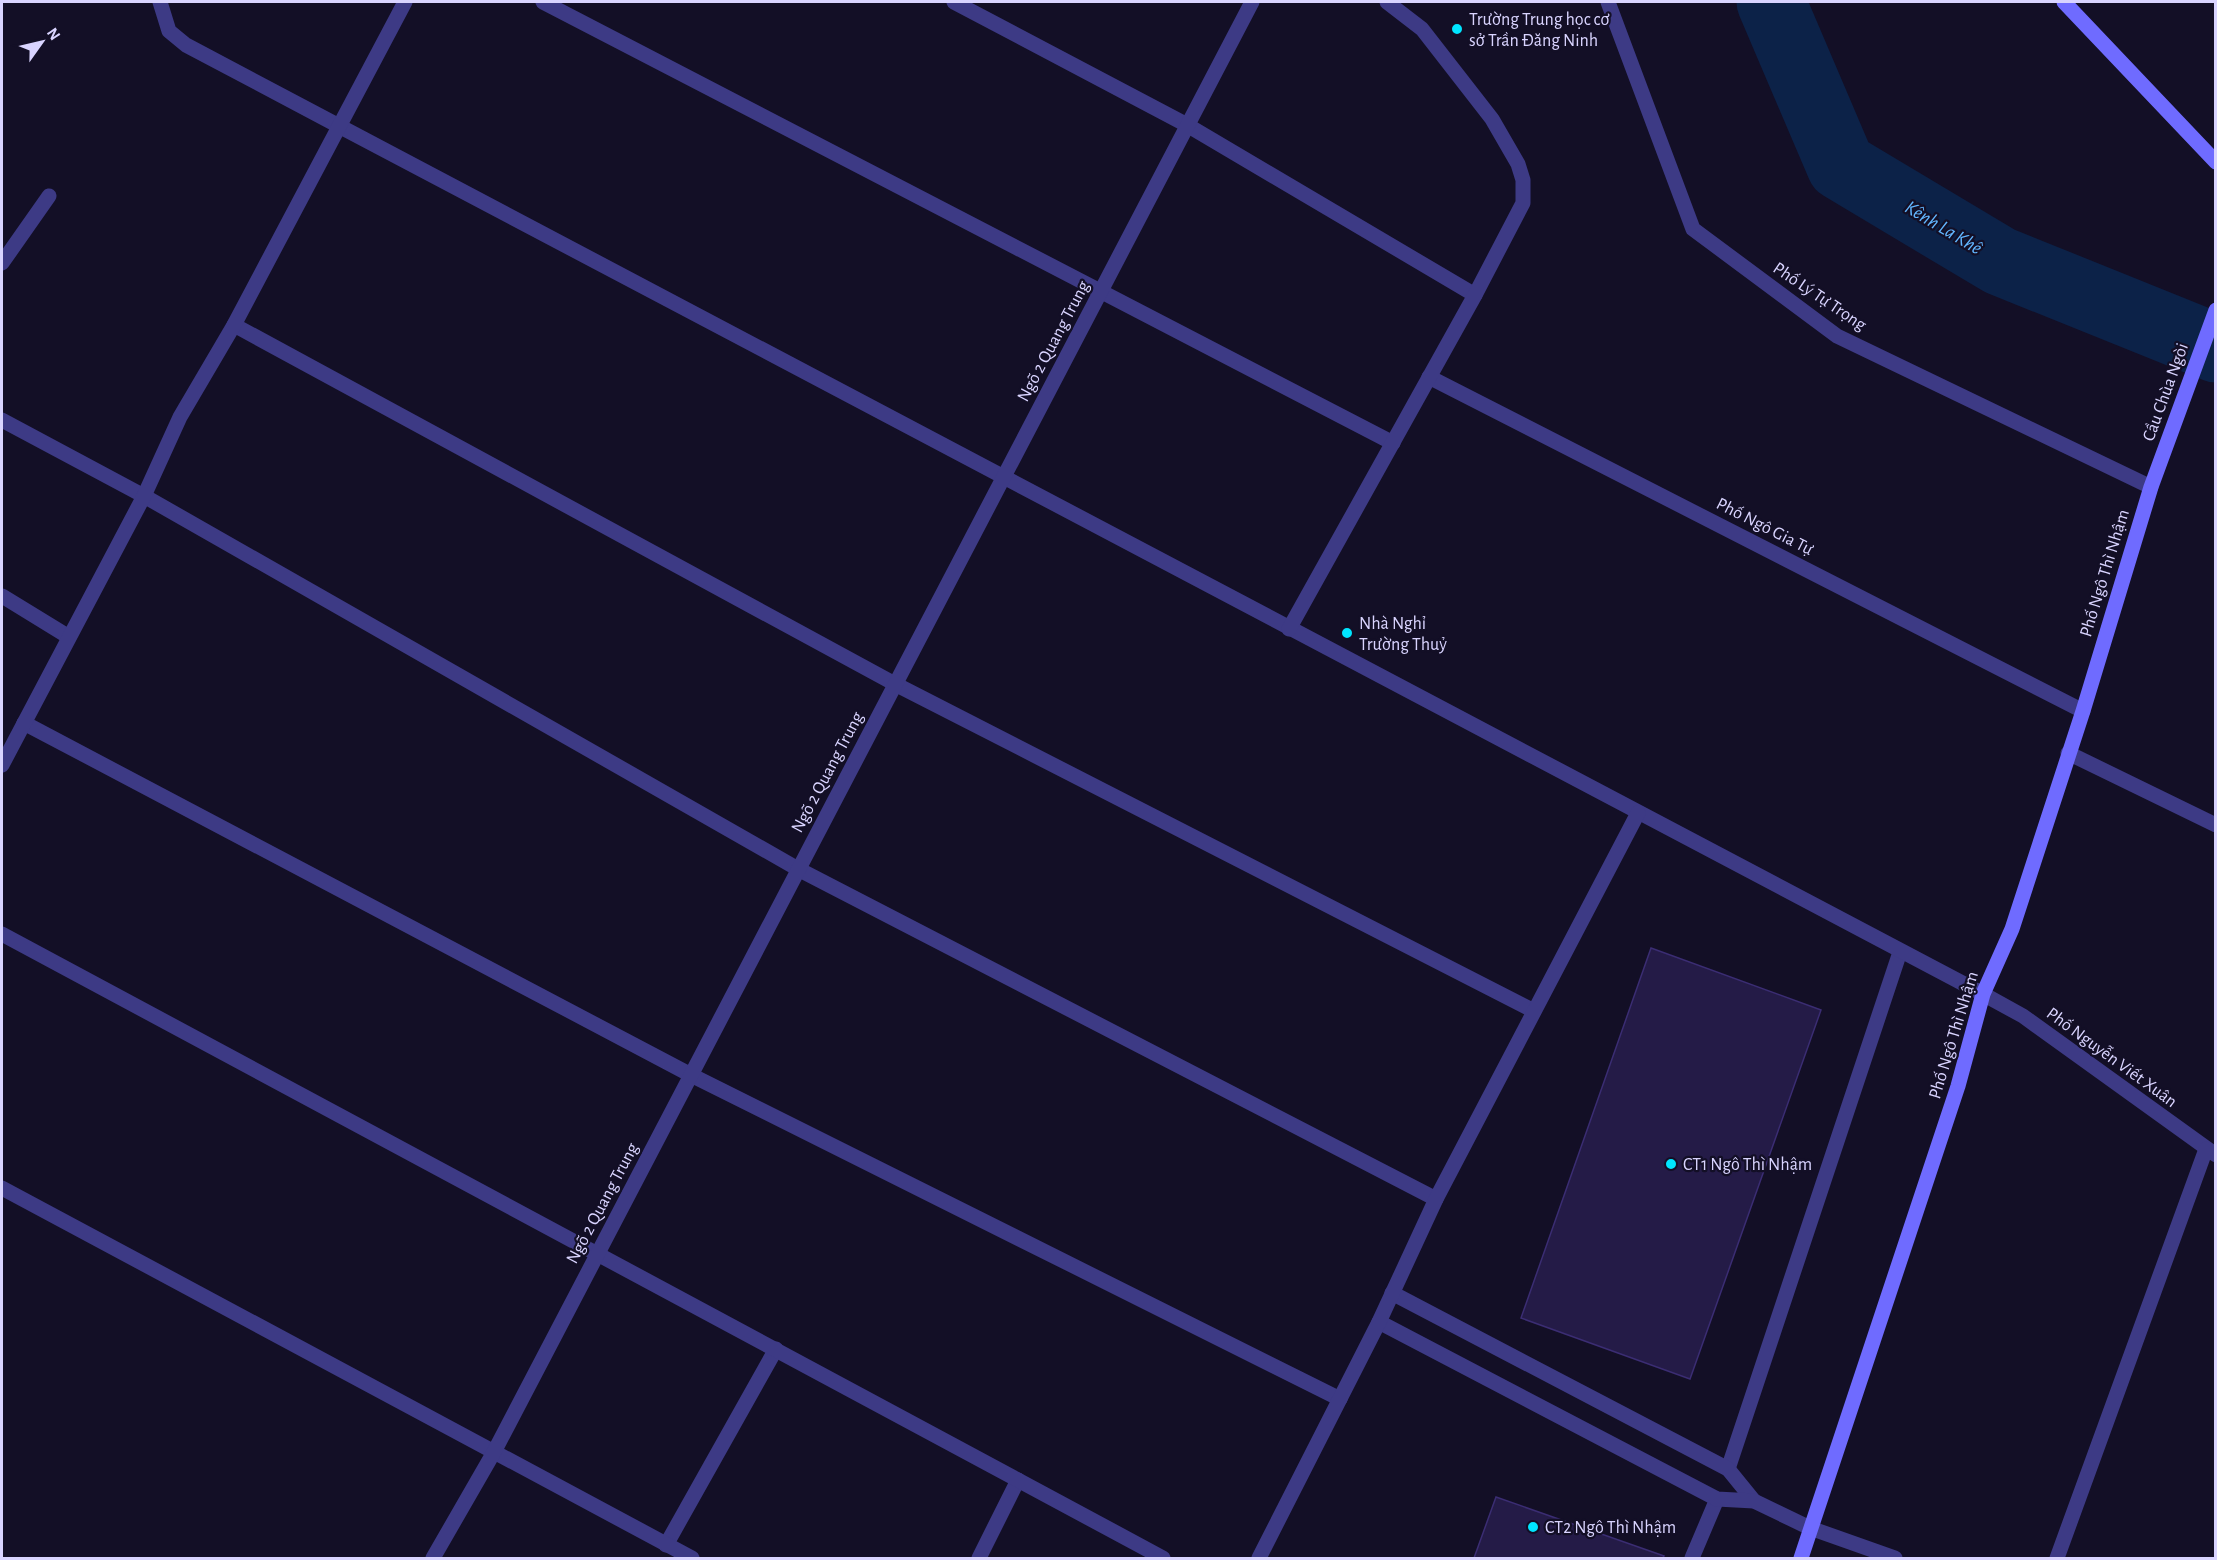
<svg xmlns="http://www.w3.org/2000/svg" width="2217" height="1560" font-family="'Alegreya Sans',sans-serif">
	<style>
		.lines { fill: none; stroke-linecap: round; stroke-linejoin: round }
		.river { stroke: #0c2248; stroke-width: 69 }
		.building { fill: #241b47; stroke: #3b2d73; stroke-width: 1.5 }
		.lane { stroke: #3d3a85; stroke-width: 15 }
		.street { stroke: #3d3a85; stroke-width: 15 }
		.secondary { stroke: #6f6bff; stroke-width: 15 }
		.poi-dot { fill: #00e5ff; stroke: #130f26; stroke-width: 2 }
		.labels { text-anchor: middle; stroke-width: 4.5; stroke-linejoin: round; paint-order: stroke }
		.poi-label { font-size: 18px; fill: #d9d4ff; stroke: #130f26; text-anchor: start }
		.street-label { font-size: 18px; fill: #d9d4ff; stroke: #130f26 }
		.water-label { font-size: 20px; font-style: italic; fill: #62b6ff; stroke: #130f26 }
	</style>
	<rect width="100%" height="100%" fill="#130f26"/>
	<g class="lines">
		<!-- river -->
		<polyline class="river" points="1771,2 1841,166 2000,261 2216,348"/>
	</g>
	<!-- building -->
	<g class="building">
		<polygon points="1651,948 1821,1010 1690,1379 1521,1318"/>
		<polygon points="1496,1497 1664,1556 1663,1558 1474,1558"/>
	</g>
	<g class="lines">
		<!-- lane -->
		<g class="lane">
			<polyline points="160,2 169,31 186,45 339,126"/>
			<polyline points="1608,2 1693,229 1837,336 2151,487"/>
			<polyline points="2,263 49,196"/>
			<polyline points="2,420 144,496"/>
			<polyline points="2,596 69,637"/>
			<polyline points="2068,753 2216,825"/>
			<polyline points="1728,1469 1900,952"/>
			<polyline points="666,1545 776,1349"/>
			<polyline points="979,1558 1018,1480"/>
			<polyline points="1692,1558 1717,1499"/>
		</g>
		<!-- street -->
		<g class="street">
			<polyline points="543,2 1393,443"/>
			<polyline points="954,2 1187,125 1475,295"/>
			<polyline points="339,126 1983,994 2023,1016 2216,1155"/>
			<polyline points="234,325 895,684 1534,1011"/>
			<polyline points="1429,377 2083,711"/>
			<polyline points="144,496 798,869 1436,1199"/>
			<polyline points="1289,629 1475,295 1523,203 1523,180 1518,164 1492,119 1422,29 1387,2"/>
			<polyline points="24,723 691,1075 1340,1399"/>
			<polyline points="2,765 144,496 180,417 234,325 405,2"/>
			<polyline points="2,934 1163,1558"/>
			<polyline points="2,1188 692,1558"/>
			<polyline points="1392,1293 1728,1469 1754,1501"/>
			<polyline points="1379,1322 1717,1499 1754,1501 1810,1528 1895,1558"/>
			<polyline points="433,1558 494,1452 1252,2"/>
			<polyline points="1259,1558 1379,1322 1436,1199 1638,813"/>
			<polyline points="2057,1558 2206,1149"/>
		</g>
		<!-- secondary -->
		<g class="secondary">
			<polyline points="2064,2 2216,162"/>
			<polyline points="1801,1558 1958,1086 1983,994 2012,929 2083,711 2151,487 2216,310"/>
		</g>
	</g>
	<!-- markers -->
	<g class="poi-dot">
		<circle cx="1457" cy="29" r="6"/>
		<circle cx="1347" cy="633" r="6"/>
		<circle cx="1671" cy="1164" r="6"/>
		<circle cx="1533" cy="1527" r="6"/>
	</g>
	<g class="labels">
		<!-- poi labels -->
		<g class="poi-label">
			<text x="1469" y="25">Trường Trung học cơ<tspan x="1469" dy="21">sở Trần Đăng Ninh</tspan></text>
			<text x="1359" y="629">Nhà Nghỉ<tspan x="1359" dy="21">Trường Thuỷ</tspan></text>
			<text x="1683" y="1170">CT1 Ngô Thì Nhậm</text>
			<text x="1545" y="1533">CT2 Ngô Thì Nhậm</text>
		</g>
		<!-- street labels -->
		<g class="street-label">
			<text transform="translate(1820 296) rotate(34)" y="6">Phố Lý Tự Trọng</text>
			<text transform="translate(1053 341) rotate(-62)" y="6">Ngõ 2 Quang Trung</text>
			<text transform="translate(2165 392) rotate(-70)" y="6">Cầu Chùa Ngòi</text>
			<text transform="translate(1765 526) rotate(27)" y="6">Phố Ngô Gia Tự</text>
			<text transform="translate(2104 573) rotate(-73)" y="6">Phố Ngô Thì Nhậm</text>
			<text transform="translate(827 772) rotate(-62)" y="6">Ngõ 2 Quang Trung</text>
			<text transform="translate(1953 1035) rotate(-73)" y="6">Phố Ngô Thì Nhậm</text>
			<text transform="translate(2112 1057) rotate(36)" y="6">Phố Nguyễn Viết Xuân</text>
			<text transform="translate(602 1203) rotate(-62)" y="6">Ngõ 2 Quang Trung</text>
		</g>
		<!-- water labels -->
		<g class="water-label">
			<text transform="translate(1944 227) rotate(31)" y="7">Kênh La Khê</text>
		</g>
	</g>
	<!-- border -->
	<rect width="2217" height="1560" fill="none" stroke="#d9d4ff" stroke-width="6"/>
	<!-- north arrow -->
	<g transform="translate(42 42) rotate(56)" stroke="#130f26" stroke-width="4.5" paint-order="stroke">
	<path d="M0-4.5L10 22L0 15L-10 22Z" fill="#d9d4ff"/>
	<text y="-9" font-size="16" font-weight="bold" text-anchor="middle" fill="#d9d4ff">N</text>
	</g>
</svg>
